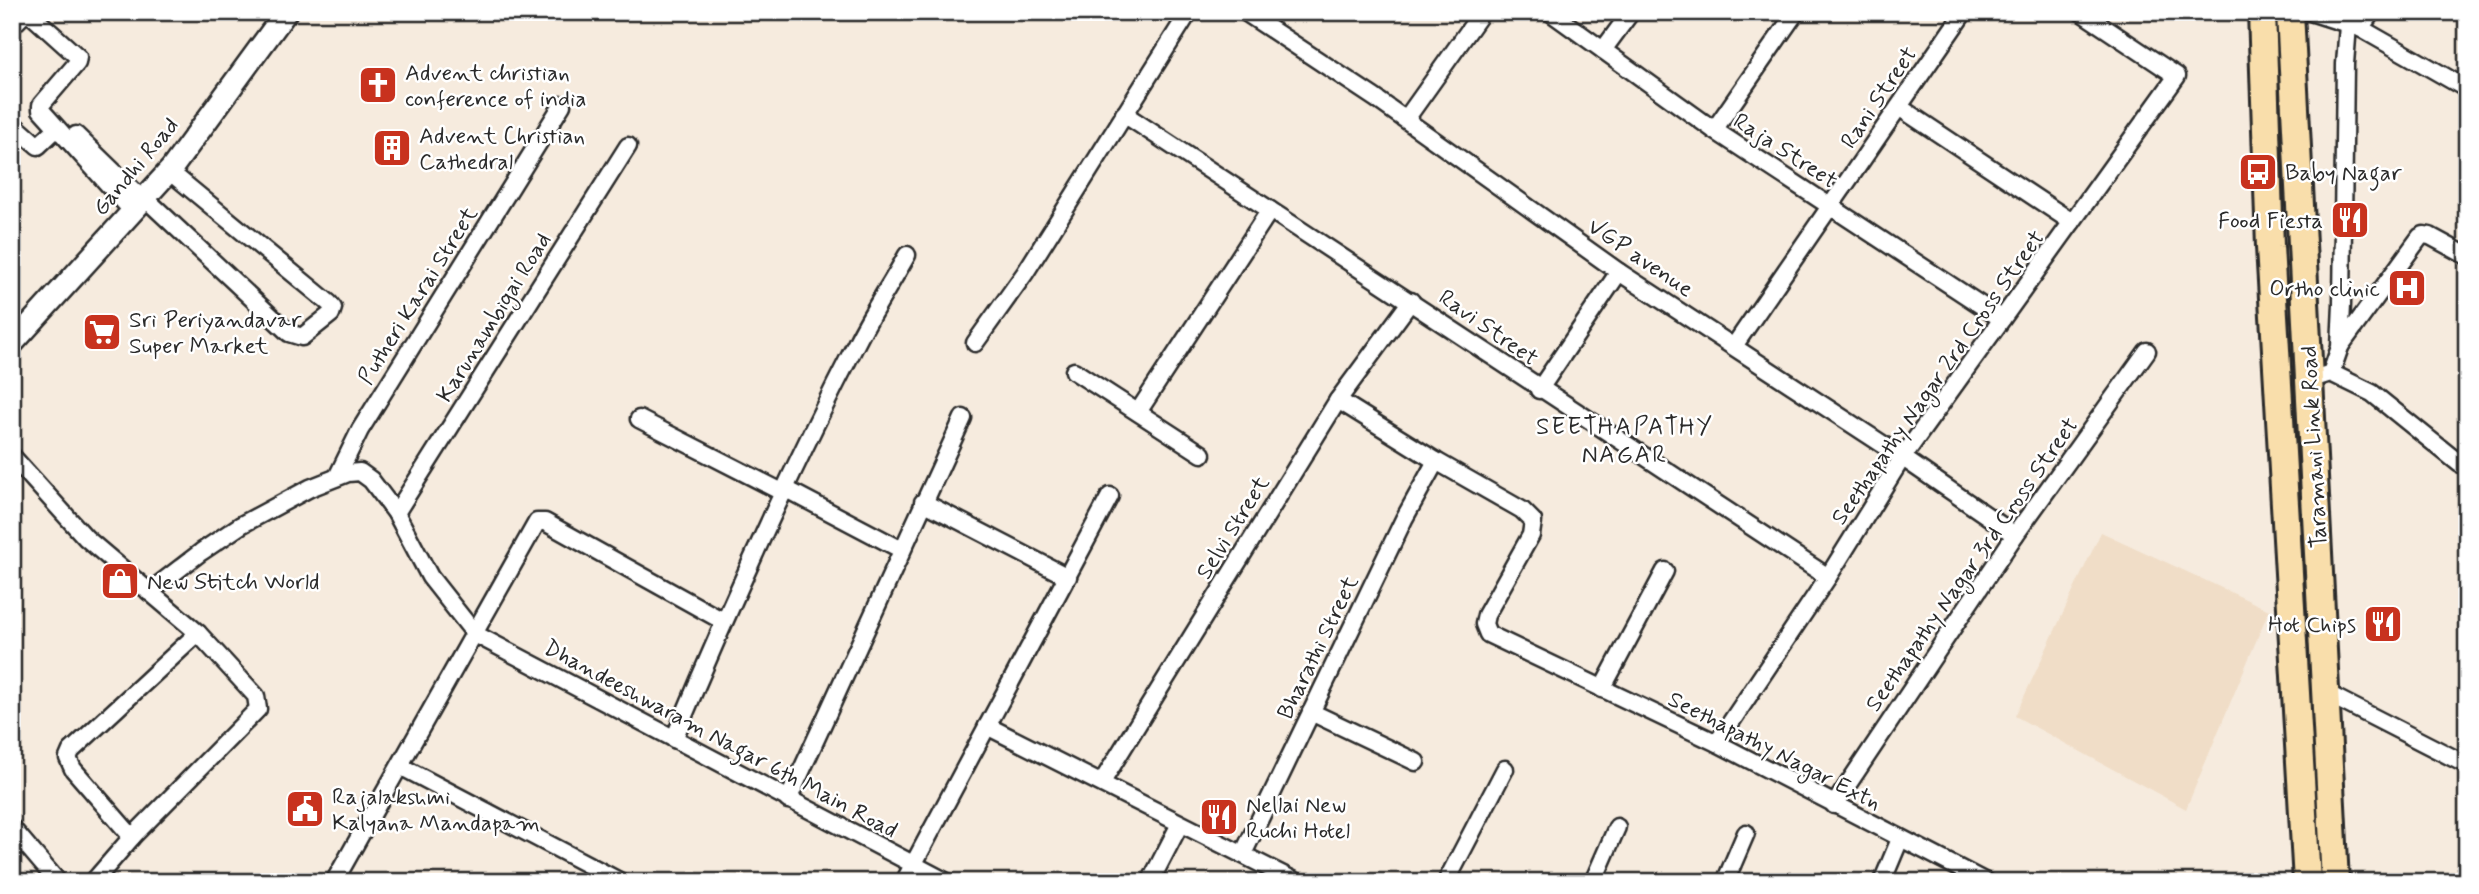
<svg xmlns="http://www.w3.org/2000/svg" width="2479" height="894" font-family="Mynerve,sans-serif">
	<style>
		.built { fill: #f0ddc7 }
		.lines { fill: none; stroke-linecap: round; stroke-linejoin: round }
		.minor-casing { stroke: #2b2b2b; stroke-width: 21 }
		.tertiary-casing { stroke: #2b2b2b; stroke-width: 26 }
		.primary-casing { stroke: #2b2b2b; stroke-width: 32 }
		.minor { stroke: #fff; stroke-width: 16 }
		.tertiary { stroke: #fff; stroke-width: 21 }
		.primary { stroke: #f9deab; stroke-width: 26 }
		.labels { text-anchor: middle; stroke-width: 5; stroke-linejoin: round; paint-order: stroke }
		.poi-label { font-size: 23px; fill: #2b2b2b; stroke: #fff; text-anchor: start }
		.street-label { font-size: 23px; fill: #2b2b2b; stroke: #fff }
		.neighbourhood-label { font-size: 24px; letter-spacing: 2px; fill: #2b2b2b; stroke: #fff }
	</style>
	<rect width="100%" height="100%" fill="#f6ebde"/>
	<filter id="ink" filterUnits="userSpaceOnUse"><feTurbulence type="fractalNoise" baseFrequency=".0143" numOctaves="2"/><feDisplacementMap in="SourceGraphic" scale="14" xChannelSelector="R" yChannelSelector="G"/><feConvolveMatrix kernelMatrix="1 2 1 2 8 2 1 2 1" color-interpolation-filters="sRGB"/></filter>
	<g filter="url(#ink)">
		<!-- built -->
		<polygon class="built" points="2101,532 2269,610 2186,809 2015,716"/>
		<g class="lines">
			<!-- minor casing -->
			<g class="minor-casing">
				<g id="minor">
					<polyline points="28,12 78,57 77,63 41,105 41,110 133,212"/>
					<polyline points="1245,12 1375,98 1619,272 1893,451 2015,535"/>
					<polyline points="1550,12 1714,130 2002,319"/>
					<polyline points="2310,12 2360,28 2467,89"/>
					<polyline points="12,26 26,12"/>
					<polyline points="2360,28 2372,12"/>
					<polyline points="1603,50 1631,12"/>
					<polyline points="1899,107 2072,222"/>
					<path d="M1124 114C1359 268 1593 424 1828 577"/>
					<polyline points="1406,119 1482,12"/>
					<polyline points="12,123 38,146 56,129"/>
					<polyline points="1714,130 1796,12"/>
					<polyline points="76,135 143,200"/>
					<polyline points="145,198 289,333 302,337 331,314 333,308 329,303 169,171"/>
					<polyline points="975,343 1025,273 1189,12"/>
					<polyline points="2341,345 2420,237 2424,235 2430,236 2467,256"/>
					<polyline points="1734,346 1964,12"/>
					<polyline points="1074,371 1202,454"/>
					<polyline points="2331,373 2372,393 2460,464 2467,453"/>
					<polyline points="2309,380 2331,373 2340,347 2342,304 2345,64 2348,25"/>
					<polyline points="1539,390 1619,272"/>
					<polyline points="1338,400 1436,461 1522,510 1533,521 1531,535 1486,615 1484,624 1488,634 1717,743 1986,882"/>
					<polyline points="1138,412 1270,210"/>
					<polyline points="639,419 784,493"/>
					<polyline points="12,456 86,538 198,633 256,696 258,709 132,837 93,882"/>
					<polyline points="337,477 360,430 562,105"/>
					<polyline points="786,489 902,550"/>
					<polyline points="923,502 1068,577"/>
					<polyline points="396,513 628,146"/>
					<polyline points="149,592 201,552 241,525 310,488 348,473 360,472 371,480 396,513 430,577 475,634 947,882"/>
					<polyline points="1602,689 1665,571"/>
					<polyline points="2324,692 2467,765"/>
					<polyline points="1311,712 1416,762"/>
					<polyline points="987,726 1297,882"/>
					<path d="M674 739C730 605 790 472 857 342 872 312 891 284 907 255"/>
					<polyline points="1717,743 1828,577 1902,458 2177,76 2081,12"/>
					<polyline points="400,766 621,882"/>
					<polyline points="1102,782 1338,400 1411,301"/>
					<polyline points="788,800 963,418"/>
					<polyline points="1834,805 2015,535 2147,351"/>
					<polyline points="12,828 58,882"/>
					<polyline points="132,837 73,769 68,758 71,751 198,633"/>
					<polyline points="1243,854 1404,519 1436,461"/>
					<polyline points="334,882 537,522 545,522 723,621"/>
					<polyline points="904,882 1110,496"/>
					<polyline points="1150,882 1180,824"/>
					<polyline points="1446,882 1505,769"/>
					<polyline points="1593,882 1617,827"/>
					<polyline points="1725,882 1746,833"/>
					<polyline points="1882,882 1900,839"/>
				</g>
			</g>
			<!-- tertiary casing -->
			<g class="tertiary-casing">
				<polyline id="tertiary" points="12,344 172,168 286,12"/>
			</g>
			<!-- primary casing -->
			<g class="primary-casing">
				<g id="primary">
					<polyline points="2262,12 2270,247 2307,882"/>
					<polyline points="2290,12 2335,882"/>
				</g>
			</g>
			<!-- minor -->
			<use href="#minor" class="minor"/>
			<!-- tertiary -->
			<use href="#tertiary" class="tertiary"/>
			<!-- primary -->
			<use href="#primary" class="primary"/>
		</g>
	</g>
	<!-- icons -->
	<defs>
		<g id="church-square" transform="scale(2.0125)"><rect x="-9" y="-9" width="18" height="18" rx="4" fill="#c8321e" stroke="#fff"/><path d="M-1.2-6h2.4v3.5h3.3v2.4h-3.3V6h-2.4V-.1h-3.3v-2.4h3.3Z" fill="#fff"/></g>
		<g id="building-square" transform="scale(2.0125)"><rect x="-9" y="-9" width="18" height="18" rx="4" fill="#c8321e" stroke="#fff"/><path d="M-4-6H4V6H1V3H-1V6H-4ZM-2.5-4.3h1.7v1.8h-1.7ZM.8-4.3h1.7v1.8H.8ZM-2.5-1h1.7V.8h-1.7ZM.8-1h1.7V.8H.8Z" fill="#fff"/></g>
		<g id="bus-square" transform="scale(2.0125)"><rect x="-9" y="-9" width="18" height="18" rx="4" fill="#c8321e" stroke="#fff"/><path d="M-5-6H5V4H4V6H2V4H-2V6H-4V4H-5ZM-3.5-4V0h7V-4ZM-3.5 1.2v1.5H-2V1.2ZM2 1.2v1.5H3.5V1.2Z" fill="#fff"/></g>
		<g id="restaurant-square" transform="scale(2.0125)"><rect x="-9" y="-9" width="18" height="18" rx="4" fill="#c8321e" stroke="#fff"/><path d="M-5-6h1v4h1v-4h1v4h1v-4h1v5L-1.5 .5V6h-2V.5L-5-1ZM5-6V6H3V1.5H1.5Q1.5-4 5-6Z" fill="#fff"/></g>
		<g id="hospital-square" transform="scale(2.0125)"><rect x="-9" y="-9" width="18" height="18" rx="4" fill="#c8321e" stroke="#fff"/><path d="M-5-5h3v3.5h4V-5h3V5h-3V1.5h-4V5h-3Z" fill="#fff"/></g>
		<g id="supermarket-square" transform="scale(2.0125)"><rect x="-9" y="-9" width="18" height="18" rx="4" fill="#c8321e" stroke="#fff"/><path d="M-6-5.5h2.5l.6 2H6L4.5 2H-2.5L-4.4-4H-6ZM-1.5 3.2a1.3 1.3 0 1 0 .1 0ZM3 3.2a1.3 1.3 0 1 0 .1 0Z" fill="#fff"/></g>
		<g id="shop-square" transform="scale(2.0125)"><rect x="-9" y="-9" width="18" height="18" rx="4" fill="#c8321e" stroke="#fff"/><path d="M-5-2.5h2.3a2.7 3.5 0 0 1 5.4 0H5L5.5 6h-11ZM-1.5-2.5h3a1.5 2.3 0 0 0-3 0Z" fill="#fff"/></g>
		<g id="civic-square" transform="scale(2.0125)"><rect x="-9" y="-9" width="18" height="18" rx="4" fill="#c8321e" stroke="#fff"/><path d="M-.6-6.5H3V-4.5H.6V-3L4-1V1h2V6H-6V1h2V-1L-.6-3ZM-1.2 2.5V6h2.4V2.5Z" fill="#fff"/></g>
	</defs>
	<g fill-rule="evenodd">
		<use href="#church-square" x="378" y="85"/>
		<use href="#building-square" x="392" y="148"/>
		<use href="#bus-square" x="2258" y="172"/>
		<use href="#restaurant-square" x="2350" y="220"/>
		<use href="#hospital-square" x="2407" y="288"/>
		<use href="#supermarket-square" x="102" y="332"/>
		<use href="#shop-square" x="120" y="581"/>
		<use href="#restaurant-square" x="2383" y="624"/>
		<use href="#civic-square" x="305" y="809"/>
		<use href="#restaurant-square" x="1219" y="817"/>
	</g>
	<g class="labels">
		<!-- poi labels -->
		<g class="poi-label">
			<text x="405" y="80">Advent christian<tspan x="405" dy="26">conference of india</tspan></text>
			<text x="419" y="143">Advent Christian<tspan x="419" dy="26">Cathedral</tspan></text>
			<text x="2285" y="180">Baby Nagar</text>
			<text x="2323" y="228" text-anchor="end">Food Fiesta</text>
			<text x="2380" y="296" text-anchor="end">Ortho clinic</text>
			<text x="129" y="327">Sri Periyandavar<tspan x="129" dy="26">Super Market</tspan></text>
			<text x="147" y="589">New Stitch World</text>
			<text x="2356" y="632" text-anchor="end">Hot Chips</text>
			<text x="332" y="804">Rajalakshmi<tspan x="332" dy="26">Kalyana Mandapam</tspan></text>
			<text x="1246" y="812">Nellai New<tspan x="1246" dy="26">Ruchi Hotel</tspan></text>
		</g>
		<!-- street labels -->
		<g class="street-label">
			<text transform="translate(1878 97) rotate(-56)" y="8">Rani Street</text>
			<text transform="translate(1786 150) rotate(33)" y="8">Raja Street</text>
			<text transform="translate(135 166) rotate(-50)" y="8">Gandhi Road</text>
			<text transform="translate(1641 257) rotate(34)" y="8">VGP avenue</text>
			<text transform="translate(417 295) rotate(-58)" y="8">Putheri Karai Street</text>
			<text transform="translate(493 317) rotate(-58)" y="8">Karunambigai Road</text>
			<text transform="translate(1489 327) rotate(35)" y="8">Ravi Street</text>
			<text transform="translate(1937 377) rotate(-55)" y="8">Seethapathy Nagar 2rd Cross Street</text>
			<text transform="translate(2313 447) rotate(-93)" y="8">Taramani Link Road</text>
			<text transform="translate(1232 527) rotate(-58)" y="8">Selvi Street</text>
			<text transform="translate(1971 564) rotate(-55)" y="8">Seethapathy Nagar 3rd Cross Street</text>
			<text transform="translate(1317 647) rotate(-64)" y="8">Bharathi Street</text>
			<text transform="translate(721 738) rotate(28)" y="8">Dhandeeshwaram Nagar 6th Main Road</text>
			<text transform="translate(1775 750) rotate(27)" y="8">Seethapathy Nagar Extn</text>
		</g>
		<!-- neighbourhood labels -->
		<g class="neighbourhood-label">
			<text x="1625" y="434">SEETHAPATHY<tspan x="1625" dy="28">NAGAR</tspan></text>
		</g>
	</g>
	<!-- margin -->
	<rect width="2479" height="894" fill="none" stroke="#fff" stroke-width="42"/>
	<rect x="21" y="21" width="2437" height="852" fill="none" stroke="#2b2b2b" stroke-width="2.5" filter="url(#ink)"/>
</svg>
